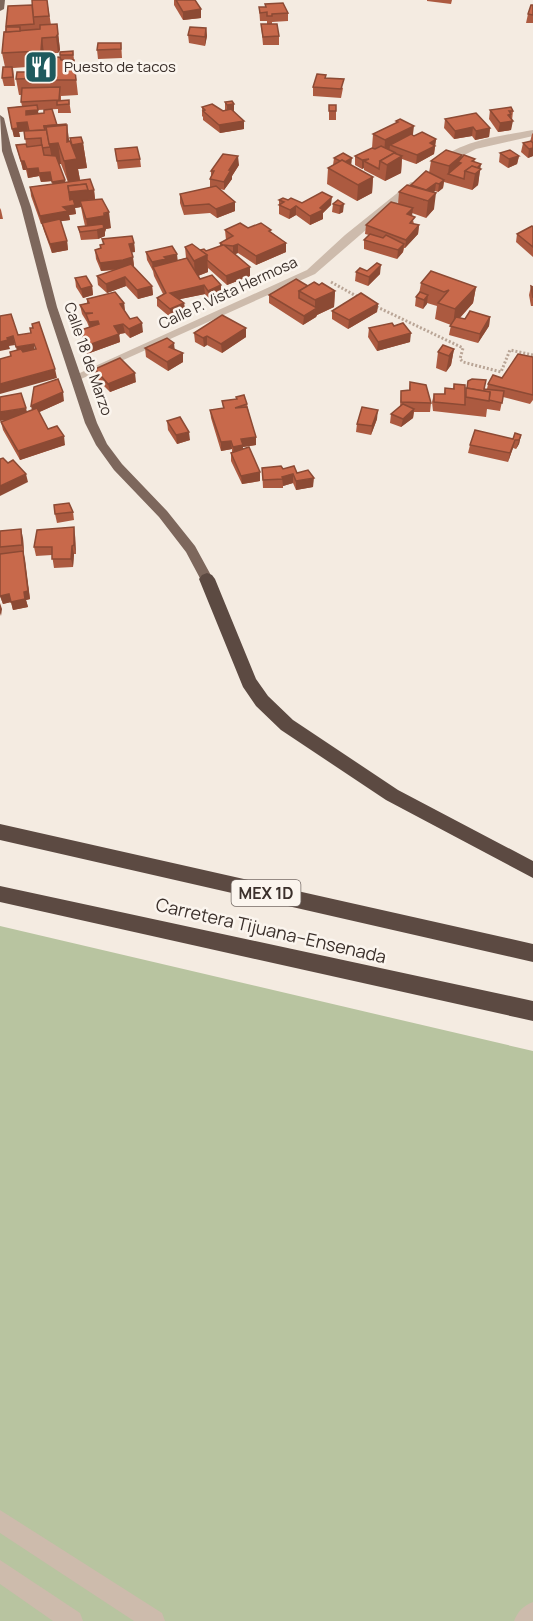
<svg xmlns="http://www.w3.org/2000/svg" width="533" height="1621" font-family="Manrope,sans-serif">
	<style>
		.green { fill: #b8c4a0 }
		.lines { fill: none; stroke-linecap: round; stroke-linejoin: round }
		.path { stroke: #b9a596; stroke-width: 3; stroke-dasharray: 2 2; stroke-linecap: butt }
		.minor { fill: #cdbbac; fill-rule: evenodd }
		.major { fill: #7d675c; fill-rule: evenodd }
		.highway { fill: #5c4a42; fill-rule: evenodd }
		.wall { fill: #ac5a40; fill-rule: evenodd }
		.shaded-wall { fill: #8c4a34 }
		.building { fill: #c8694b; stroke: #8c4a34; stroke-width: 1.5 }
		.labels { text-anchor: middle; stroke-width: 5; stroke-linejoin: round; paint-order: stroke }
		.far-poi-label { font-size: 15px; fill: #3b302b; stroke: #fbf5ee; text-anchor: start }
		.far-street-label { font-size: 15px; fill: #3b302b; stroke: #fbf5ee }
		.shield { fill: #fbf5ee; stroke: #756b66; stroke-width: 1.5 }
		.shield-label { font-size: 16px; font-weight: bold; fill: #3b302b }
		.street-label { font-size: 18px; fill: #3b302b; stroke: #fbf5ee }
	</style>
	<rect width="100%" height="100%" fill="#f4ebe1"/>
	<!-- green -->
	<polygon class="green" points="0,926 533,1051 533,1621 0,1621"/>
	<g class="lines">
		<!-- path -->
		<g class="path">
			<polyline points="331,282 358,297"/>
			<polyline points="373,305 463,348 460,359 463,362 501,372 510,350 533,355"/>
		</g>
		<!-- minor -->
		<g class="minor">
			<path d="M533 130V136L476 149 443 166 435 164C459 140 501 136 533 130Z"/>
			<polygon points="411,182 419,184 315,274 81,379 77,381 71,377 307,270 345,235"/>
			<polygon points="0,1510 162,1613 165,1621 134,1621 0,1533"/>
			<polygon points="0,1560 80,1613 83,1621 53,1621 0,1584"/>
			<path d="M533 1602V1621H514C518 1611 523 1606 533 1602Z"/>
		</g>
		<!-- major -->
		<g class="major">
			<polygon points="0,0 5,0 4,9 0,11"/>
			<polygon points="0,115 4,118 12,151 31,207 57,307 97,423 107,444 122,464 167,511 195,546 213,579 212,582 202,582 186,552 159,517 114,470 96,445 85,423 47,307 21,207 2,151"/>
		</g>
		<!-- highway -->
		<g class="highway">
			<polygon points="207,573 212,575 215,579 256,679 268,696 293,720 398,790 533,861 533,878 386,800 281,730 256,706 243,687 199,579 202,575"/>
			<polygon points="0,824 533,944 533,962 0,840"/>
			<polygon points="0,886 533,1001 533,1021 0,902"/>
		</g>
	</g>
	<!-- wall -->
	<g class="wall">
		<path d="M47 0 51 25 57 24 60 50 58 53H44V58L60 57V52L73 51 78 95 61 96V101L69 100 71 113H58V109L38 110V114L57 125 69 141 83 143 87 168 78 169 80 180 94 190 95 199 111 228 106 229 105 232V236L98 239 81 240 78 227 85 226 83 217 81 207 75 208 76 214 69 215 70 220 60 221 67 241 68 250 52 253 44 231 42 224H41L31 196 30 187 53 184 52 181 41 182 39 176 28 178 26 170H23L16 145 26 144 24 131 19 132 20 137H14L8 108 22 106 21 102V95H19L16 79 26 72 27 67 13 68 15 86H4L2 78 5 67 2 53 6 26 32 5ZM59 164H61L68 182H65Z"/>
		<polygon points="174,0 195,0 201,9 201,18 183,20 174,5"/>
		<polygon points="427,0 452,0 451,4 427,1"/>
		<polygon points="265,4 288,13 288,21 272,22 272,24 279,36 279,45 263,45 261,24 267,24 267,21 260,21 259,7 265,7"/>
		<polygon points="533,5 533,23 526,23 528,14"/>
		<polygon points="206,28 207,36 205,46 189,43 188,35"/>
		<polygon points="121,43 122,58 98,59 97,50"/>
		<polygon points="326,75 326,78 343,88 341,98 313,96 313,87"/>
		<polygon points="225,102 234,111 244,129 220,133 203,120 203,117 202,116 202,107 223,111 225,110"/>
		<polygon points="329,105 336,111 336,120 329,120"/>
		<polygon points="490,110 513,111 511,130 498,132 489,119"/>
		<polygon points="445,119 490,128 489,137 475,140 472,136 454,139 444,128"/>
		<polygon points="396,121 414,136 436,139 434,154 416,164 402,159 401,173 385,181 364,170 364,168 362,169 355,165 355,156 372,148 373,134 396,123"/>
		<polygon points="533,133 533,156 528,158 521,152 523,143 530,142 532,134"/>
		<polygon points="115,149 140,159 141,167 118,169"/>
		<polygon points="500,153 519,156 517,164 508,168 499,162"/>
		<polygon points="334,158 352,165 373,177 372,193 357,201 327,184 328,168 333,165"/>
		<polygon points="462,158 475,159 474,162 480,169 478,185 472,190 444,182 443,188 438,192 435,191 433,192 434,209 426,218 412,213 412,216 414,224 419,225 418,234 405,248 404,248 403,252 397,259 364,249 364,240 369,235 365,234 366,225 398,204 399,192 429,173 431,161"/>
		<polygon points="239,165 232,176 232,179 224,190 220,189 235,202 235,211 217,218 210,213 184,215 180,203 180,194 210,188 210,179 211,176 211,171"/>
		<polygon points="279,200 288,200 302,203 331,205 323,213 323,219 310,225 296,215 289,219 279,214"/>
		<polygon points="338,200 343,212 339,214 332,212 333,204"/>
		<polygon points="0,208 1,210 3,219 0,219"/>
		<polygon points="533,227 533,257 516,242 517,234"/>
		<polygon points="248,228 271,232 286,243 286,252 256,265 238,253 235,254 250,267 250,276 227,285 208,268 208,272 198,276 200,279 221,285 221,294 209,300 205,294 180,299 184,303 185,311 171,318 157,306 157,298 163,294 154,276 153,271 147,260 146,252 178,260 186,258 185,247 206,251 220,246 220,243 226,240 225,230"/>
		<polygon points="102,239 134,243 135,252 132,252 134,266 133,266 152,286 153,295 138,299 126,286 107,293 98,285 97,276 116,270 101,271 96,259 95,250 100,249 100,245 103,244"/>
		<polygon points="367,271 380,274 368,286 355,281 356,272"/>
		<polygon points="75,278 92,286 93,295 83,298 76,287"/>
		<polygon points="421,283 476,287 473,303 460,318 465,319 490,317 489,326 478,343 449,335 451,325 435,319 437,306 427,303 423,309 415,306 416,297 419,294"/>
		<polygon points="319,285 335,291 334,307 317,315 316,317 303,325 269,303 269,295 308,286"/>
		<polygon points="531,286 533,287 533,306 531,306 529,295"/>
		<polygon points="87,299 124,303 125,312 130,319 143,332 130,338 125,333 119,334 120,342 87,354 81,330 89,327 87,322 82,314 80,305 87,303"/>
		<polygon points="378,304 377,312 348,329 332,319 332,311"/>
		<polygon points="369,328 410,342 377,351 368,337"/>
		<polygon points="194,333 246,337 222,353 207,345 204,347 195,342"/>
		<polygon points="145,348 175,349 183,362 168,371 146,357"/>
		<polygon points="454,349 451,365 446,372 436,368 438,352"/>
		<polygon points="533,357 533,400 530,404 503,397 500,411 487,409 486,417 433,411 432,402 434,394 444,394 445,388 453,389 454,384 465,397 466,388 487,389 488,384 502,378"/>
		<polygon points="95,369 136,382 110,392 96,378"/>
		<polygon points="410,382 431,403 430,412 414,412 413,418 401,427 390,423 391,414 400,407 401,391 409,390"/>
		<polygon points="236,397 247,404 256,445 243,447 243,449 260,481 242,484 231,461 231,453 232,452 232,449 221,451 211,418 210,410 223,408 222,401 236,399"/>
		<polygon points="64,401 39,412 48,429 65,445 20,460 3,430 1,422 27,412"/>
		<polygon points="377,419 371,435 356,432 357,424"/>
		<polygon points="167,421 190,440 177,444 168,430"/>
		<polygon points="521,435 519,444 516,449 513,448 508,462 468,453 470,445 513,439"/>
		<polygon points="262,468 283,469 297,473 313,487 296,490 293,483 283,486 283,488 263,488"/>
		<polygon points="73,512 74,520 57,523 55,514"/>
		<polygon points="0,531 23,538 24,553 23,553 30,599 26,600 28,607 13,610 11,602 3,604 0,596"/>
		<polygon points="75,535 76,554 74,554 73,567 54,568 52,555 36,556 34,547"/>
	</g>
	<!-- shaded-wall -->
	<g class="shaded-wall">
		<polygon points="201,9 201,18 183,20 183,12"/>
		<polygon points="57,24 60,50 58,53 56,37"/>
		<polygon points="206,28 207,36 205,46 205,37"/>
		<polygon points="42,38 44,53 43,67 41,51"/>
		<polygon points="234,104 234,113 227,114 227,105"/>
		<polygon points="38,110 39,118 27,120 26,111"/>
		<polygon points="511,114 510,122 513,121 511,130 498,132 500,123 508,115"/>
		<polygon points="244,121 244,129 220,133 219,125"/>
		<polygon points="27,122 28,131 19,132 20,137 14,137 12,129 17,123"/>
		<polygon points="67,125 70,146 72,145 83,143 87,168 78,169 80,180 68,182 64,161 58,143 61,164 53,165 47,132 67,135"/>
		<polygon points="414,126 412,142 390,145 389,154 384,156 385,140"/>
		<polygon points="473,127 472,136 454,139 455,131"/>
		<polygon points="490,128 489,137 475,140 476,131"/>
		<polygon points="436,139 434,154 416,164 417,155 430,143"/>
		<polygon points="533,148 533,156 528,158 529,149"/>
		<polygon points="462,155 460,171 448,174 449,166"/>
		<polygon points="238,156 239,165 232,176 232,179 224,190 224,182 229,170"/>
		<polygon points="402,156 401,173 385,181 387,165"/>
		<polygon points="519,156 517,164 508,168 509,159"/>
		<polygon points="352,158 351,167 343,163"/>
		<polygon points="369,159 364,161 364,168 362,169 362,160"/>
		<polygon points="21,161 24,161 26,170 23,170"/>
		<polygon points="481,164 478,185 472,190 475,174 471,173"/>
		<polygon points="38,168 39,176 28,178 27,169"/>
		<polygon points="50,172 52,181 41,182 39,173"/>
		<polygon points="373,177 372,193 357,201 358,185"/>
		<polygon points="65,180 66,189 54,191 52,182"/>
		<polygon points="444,180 443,188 438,192 439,184"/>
		<polygon points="436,183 435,191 423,201 424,192"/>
		<polygon points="88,190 94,190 95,199 80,201 81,207 75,208 76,214 69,215 70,220 41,224 40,216 63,207 71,206 69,192"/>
		<polygon points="436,193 434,209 426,218 428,201"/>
		<polygon points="332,197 331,205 323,213 323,219 310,225 310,216"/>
		<polygon points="235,202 235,211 217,218 216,209"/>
		<polygon points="344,204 343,212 339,214 340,206"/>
		<polygon points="296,206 296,215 289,219 290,210"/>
		<polygon points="413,208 412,217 407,214"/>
		<polygon points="109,212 111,228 106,229 105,232 105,236 98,239 97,230 88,231 86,219"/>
		<polygon points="419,225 418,234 405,248 406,240"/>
		<polygon points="67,241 68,250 52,253 50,244"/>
		<polygon points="134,243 135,252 130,253 129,244"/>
		<polygon points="286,243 286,252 256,265 256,256"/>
		<polygon points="238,244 238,253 233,255 233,246"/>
		<polygon points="404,244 403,252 397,259 398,250"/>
		<polygon points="177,254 178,263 153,267 153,271 152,262 164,257"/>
		<polygon points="207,255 208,272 195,277 194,261"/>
		<polygon points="133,257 134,266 124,268 101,271 100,263"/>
		<polygon points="381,265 380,274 368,286 369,277"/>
		<polygon points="250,267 250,276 227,285 226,276"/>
		<polygon points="125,277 126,286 107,293 106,284"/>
		<polygon points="204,285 205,294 171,301 170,293"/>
		<polygon points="221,285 221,294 209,300 208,291"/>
		<polygon points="92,286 93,295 83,298 81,289"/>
		<polygon points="152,286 153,295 138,299 137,290"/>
		<polygon points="476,287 473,303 453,325 455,309"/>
		<polygon points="335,291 334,307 317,315 316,317 303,325 304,316 315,310 315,300"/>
		<polygon points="428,295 427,304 423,309 424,300"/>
		<polygon points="124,303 125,312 120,304"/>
		<polygon points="184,303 185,311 171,318 170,309"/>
		<polygon points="378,304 377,312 348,329 349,320"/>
		<polygon points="490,317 489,326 478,343 480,334"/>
		<polygon points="98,321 99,329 90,331 89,322"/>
		<polygon points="142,323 143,332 130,338 129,329"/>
		<polygon points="123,324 125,333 119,334 120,342 87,354 86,346 114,326"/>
		<polygon points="246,328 246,337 222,353 221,344"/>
		<polygon points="411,333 410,342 377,351 378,342"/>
		<polygon points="13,336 15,345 9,346 10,349 0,351 0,342 7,338"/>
		<polygon points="207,336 207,345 204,347 203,338"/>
		<polygon points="174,343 175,352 169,347"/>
		<polygon points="34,344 35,353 18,356 16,347"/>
		<polygon points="454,349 451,365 446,372 449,356"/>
		<polygon points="183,353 183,362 168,371 167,362"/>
		<polygon points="55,369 57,378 0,394 0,384"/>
		<polygon points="135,373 136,382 110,392 108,384"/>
		<polygon points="63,392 64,401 33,415 31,406"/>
		<polygon points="26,408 28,416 0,421 0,412"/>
		<polygon points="414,409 413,418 401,427 403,419"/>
		<polygon points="378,410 377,419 371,435 372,426"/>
		<polygon points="189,432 190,440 177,444 176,435"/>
		<polygon points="521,435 519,444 516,449 519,440"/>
		<polygon points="64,436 65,445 20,460 18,451"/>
		<polygon points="256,437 256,445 243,447 243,454 234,456 233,447 241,439"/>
		<polygon points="515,440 513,448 508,462 510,453"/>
		<polygon points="231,441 232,449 221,451 221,442"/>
		<polygon points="260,472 260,481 242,484 241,476"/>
		<polygon points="26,474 28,482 0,496 0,486"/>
		<polygon points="293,474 293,483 283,486 282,477"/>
		<polygon points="314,478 313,487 296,490 296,481"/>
		<polygon points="74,527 75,535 76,554 74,545"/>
		<polygon points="21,529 23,538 24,553 22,545"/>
		<polygon points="72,546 74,554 73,567 71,559"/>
		<polygon points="23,551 25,559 30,599 26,600 28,607 13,610 11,602 3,604 0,596"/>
		<polygon points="0,603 2,609 1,616 0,613"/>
	</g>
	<!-- building -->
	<g class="building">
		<polygon points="32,0 47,0 49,16 33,17"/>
		<polygon points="176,0 195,0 201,9 183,12"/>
		<polygon points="283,3 288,13 272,14 272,16 267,16 267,12 260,13 259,7 266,7 265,4"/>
		<polygon points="32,5 34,24 6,26 8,6"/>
		<polygon points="531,5 533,5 533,15 528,14"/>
		<polygon points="57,24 58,34 56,37 42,38 41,51 2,53 4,32 40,29 40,25"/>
		<polygon points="261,24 277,24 279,36 263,37"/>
		<polygon points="6,27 20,27 20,31 6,32"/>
		<polygon points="190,27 206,28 205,37 188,35"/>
		<polygon points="98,43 121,43 121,49 97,50"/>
		<polygon points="73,51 73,55 60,55 60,52"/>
		<polygon points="60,57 61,60 74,60 76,80 52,80 53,78 16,79 17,72 26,72 28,65 42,65 42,58"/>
		<polygon points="3,67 12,67 13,77 2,78"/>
		<polygon points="317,74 326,75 325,78 344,79 341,89 313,87"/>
		<polygon points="60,87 59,100 21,102 22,88"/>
		<polygon points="69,100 69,104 57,105 57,101"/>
		<polygon points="232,101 234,104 227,105 225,102"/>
		<polygon points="212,104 223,111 231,109 244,121 219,125 203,111 205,110 202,107"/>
		<polygon points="37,105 38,110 26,111 26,115 44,113 44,110 52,109 57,125 44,126 45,130 29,131 27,122 17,123 18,128 12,129 8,108"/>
		<rect x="329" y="105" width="7" height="6"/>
		<polygon points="511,107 513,111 509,111 511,114 508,115 513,121 500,123 490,110"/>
		<polygon points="476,113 490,128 476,131 473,127 455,131 445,119"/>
		<polygon points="400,119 414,126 385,140 373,134 398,122 396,121"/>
		<polygon points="66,124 66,125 46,127 50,147 42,148 41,138 25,139 24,131 45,130 44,126"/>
		<polygon points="67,125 67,142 70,141 77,159 64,161 58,143 49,144 46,127"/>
		<polygon points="422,132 436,139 430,143 435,146 417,155 390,145 411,134 414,136"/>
		<polygon points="81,137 83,143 72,145 70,138"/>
		<polygon points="531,141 533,143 533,148 529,149 523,143"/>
		<polygon points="26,144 27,147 42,145 44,155 56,156 65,180 52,182 50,172 39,173 38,168 27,169 24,161 21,161 16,145"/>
		<polygon points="381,146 396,153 394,153 380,161 379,169 364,161 369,159 362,160 355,156 372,148 375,149"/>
		<polygon points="137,147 140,159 117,161 115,149"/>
		<polygon points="446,150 462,155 449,166 431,161"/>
		<polygon points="510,150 519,156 509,159 500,153"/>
		<polygon points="343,153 352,158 345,162 342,160 340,161 334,158"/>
		<polygon points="394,153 402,156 387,165 380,161"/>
		<polygon points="223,154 238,156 229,170 231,170 224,182 210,179 214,171 211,171"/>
		<polygon points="464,155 475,159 472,161 481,164 477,168 472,166 465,171 464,179 448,174 461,163 458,162"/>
		<polygon points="342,160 373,177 358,185 328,168"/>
		<polygon points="472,166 481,169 475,174 465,171"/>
		<polygon points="426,171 444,180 439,184 436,183 426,190 411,185"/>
		<polygon points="90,179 94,190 88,191 86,184 68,186 70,200 73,199 75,205 63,207 68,211 40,216 30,187"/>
		<polygon points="86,184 88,190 69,192 68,186"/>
		<polygon points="407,185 436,193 428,201 399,192"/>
		<polygon points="216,186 235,202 216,209 209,204 184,206 180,194"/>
		<polygon points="322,192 332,197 320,208 323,210 310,216 296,206 290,210 279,205 284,202 279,200 283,198 288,200 291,198 302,203"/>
		<polygon points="102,199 109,212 104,213 104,216 86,219 80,201"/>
		<polygon points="338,200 344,204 340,206 333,204"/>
		<polygon points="391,202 413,208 407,214 415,217 410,223 419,225 406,240 366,225"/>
		<polygon points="60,219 67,241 50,244 42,223"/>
		<polygon points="240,223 248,228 261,223 271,230 269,231 286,243 256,256 238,244 233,246 224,245 250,267 226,276 207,260 207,255 200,250 204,249 206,251 223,245 220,243 233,236 225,230"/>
		<polygon points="103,224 104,228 97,230 80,232 78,227"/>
		<polygon points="532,226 533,227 533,247 517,234"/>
		<polygon points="370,234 383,238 386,235 404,244 398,250 364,240"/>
		<polygon points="132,236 134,243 129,244 133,257 123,260 100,263 95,250 101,248 100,245 104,244 102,239"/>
		<polygon points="192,244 207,255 194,261 185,247"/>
		<polygon points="172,246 177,254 164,257 166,259 152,262 146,252"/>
		<polygon points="187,258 200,279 212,275 221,285 208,291 204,285 170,293 184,303 170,309 157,298 166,293 153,267"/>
		<polygon points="377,263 381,265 369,277 356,272 360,268 367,271"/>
		<polygon points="131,264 152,286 137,290 125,277 106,284 97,276"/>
		<polygon points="431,271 476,287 455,309 438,303 449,290 444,292 421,283"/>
		<polygon points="86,276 92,286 81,289 75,278"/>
		<polygon points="296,279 308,286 299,291 299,298 317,308 304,316 269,295"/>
		<polygon points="314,282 319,285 322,283 335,291 315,300 299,291"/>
		<polygon points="531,286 533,287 533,298"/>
		<polygon points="115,292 124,303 120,304 130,319 137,317 142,323 129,329 123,324 114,326 119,334 86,346 81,330 99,324 98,321 89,322 86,314 93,313 85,313 80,305 89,303 87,299"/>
		<polygon points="420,292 428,295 424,300 416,297"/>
		<polygon points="361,293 378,304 349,320 332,311"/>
		<polygon points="470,311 490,317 480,334 450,326 456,317 465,319"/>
		<polygon points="11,314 18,335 31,333 30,328 33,328 32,324 39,322 55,369 0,384 0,359 11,356 10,352 21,349 23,352 36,349 34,344 16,347 13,336 7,338 8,340 0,342 0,316"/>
		<polygon points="222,315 246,328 221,344 207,336 203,338 194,333"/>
		<polygon points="392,323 394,326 403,323 411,333 378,342 369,328"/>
		<polygon points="167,338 174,343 169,347 183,353 167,362 145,348"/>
		<polygon points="443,345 454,349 449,356 438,352"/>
		<polygon points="518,354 533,357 533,395 488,384 493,375 502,378"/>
		<polygon points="120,358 135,373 108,384 95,369"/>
		<polygon points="58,379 63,392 31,406 34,387"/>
		<polygon points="472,379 486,380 484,389 504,391 502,403 489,400 490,392 467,388 468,381"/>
		<polygon points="410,382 426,385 431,403 401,402 401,391 410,390"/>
		<polygon points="454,384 465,385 465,405 434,402 434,394 445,394 445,388 454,389"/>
		<polygon points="466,388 490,392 489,401 466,397"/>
		<polygon points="21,393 26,408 0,412 0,397"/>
		<polygon points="244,395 247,404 235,408 247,407 256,437 241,439 243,445 233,447 231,441 221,442 210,410 224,408 222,401 237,399 236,397"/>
		<polygon points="403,404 414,409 403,419 391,414"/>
		<polygon points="362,407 378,410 372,426 357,424"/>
		<polygon points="37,408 48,429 57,426 64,436 18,451 1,422"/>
		<polygon points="180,417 189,432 176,435 167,421"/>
		<polygon points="475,430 513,439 515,433 521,435 519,440 515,440 510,453 470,445"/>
		<polygon points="249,447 260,472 241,476 231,453"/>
		<polygon points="3,458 8,463 13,460 26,474 0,486 0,459"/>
		<polygon points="281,466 283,469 294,466 297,473 308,470 314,478 296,481 293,474 282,477 283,479 263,480 262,468"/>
		<polygon points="69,503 73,512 55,514 54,505"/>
		<polygon points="74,527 74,545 72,546 71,559 52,559 52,547 34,547 37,530"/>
		<polygon points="21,529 22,545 0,547 0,531"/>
		<polygon points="23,551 28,591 24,592 25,599 11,602 9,594 0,596 0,554"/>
	</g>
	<!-- icons -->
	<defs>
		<g id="restaurant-square" transform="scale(1.725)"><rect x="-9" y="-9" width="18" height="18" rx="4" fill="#1f5a5e" stroke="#fbf5ee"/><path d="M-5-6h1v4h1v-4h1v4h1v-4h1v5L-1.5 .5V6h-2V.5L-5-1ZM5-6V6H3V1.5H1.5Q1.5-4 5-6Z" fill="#fff"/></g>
	</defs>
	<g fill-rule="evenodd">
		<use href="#restaurant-square" x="41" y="67"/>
	</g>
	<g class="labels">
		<!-- far-poi labels -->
		<g class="far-poi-label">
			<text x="64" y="72">Puesto de tacos</text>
		</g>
		<!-- far-street labels -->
		<g class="far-street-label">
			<text transform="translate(228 293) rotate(-25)" y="5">Calle P. Vista Hermosa</text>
			<text transform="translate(88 359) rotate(71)" y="5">Calle 18 de Marzo</text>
		</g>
		<!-- shield labels -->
		<rect class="shield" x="231.5" y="880" width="69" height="26" rx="4.5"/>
		<g class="shield-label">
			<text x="266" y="899">MEX 1D</text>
		</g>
		<!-- street labels -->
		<g class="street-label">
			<text transform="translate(271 931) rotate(13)" y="6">Carretera Tijuana–Ensenada</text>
		</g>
	</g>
</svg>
